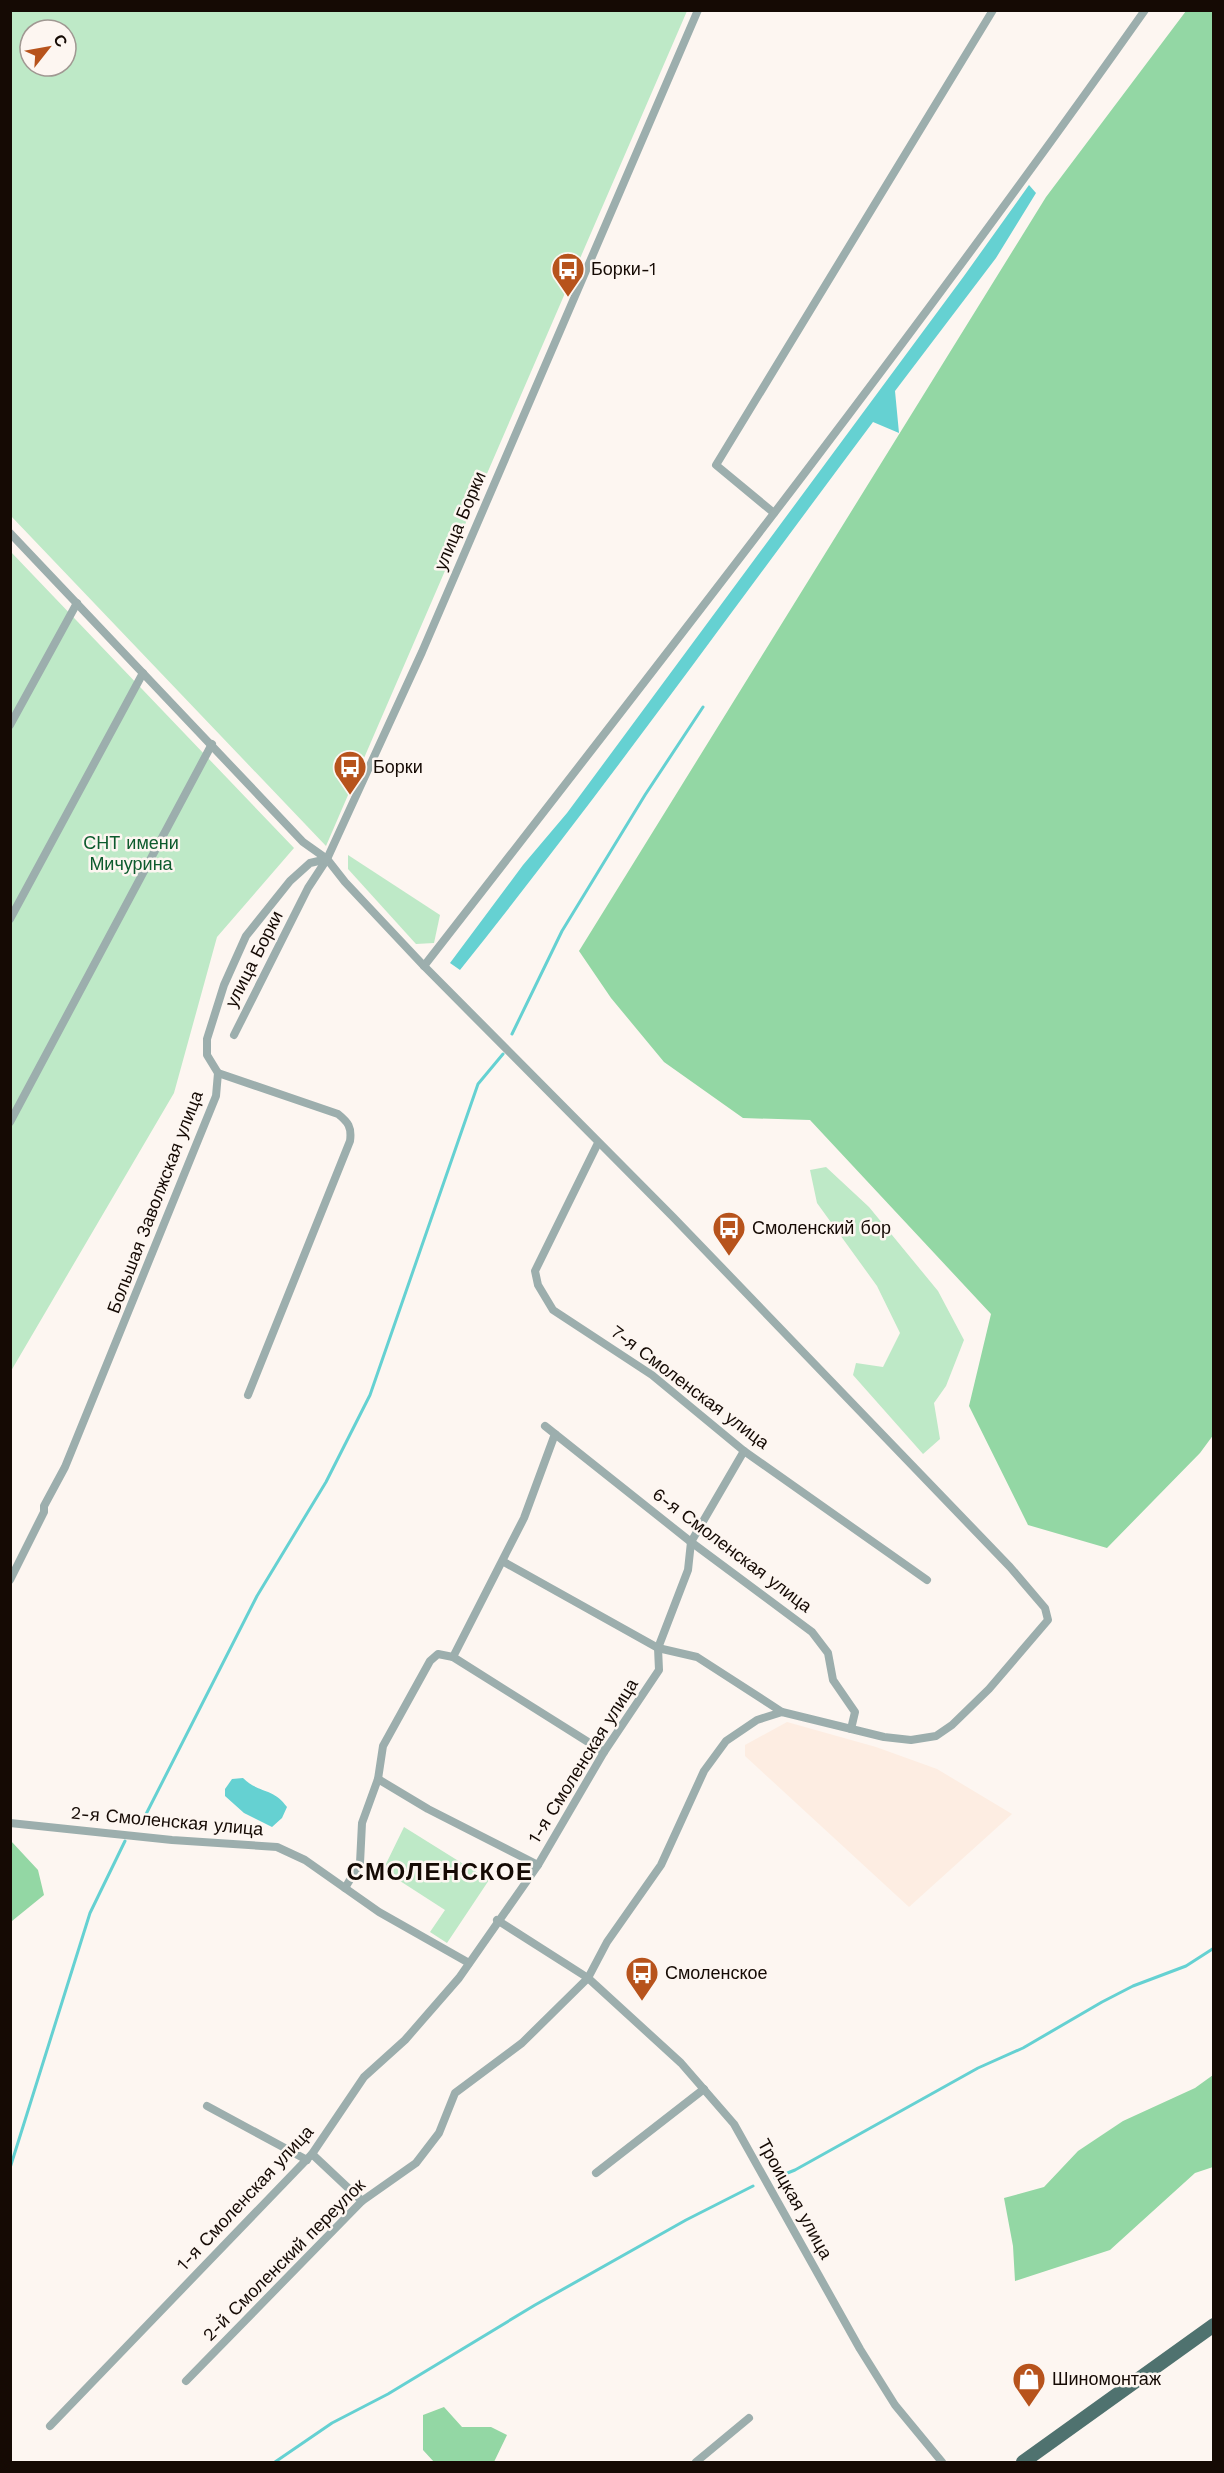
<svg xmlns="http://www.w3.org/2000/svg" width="1224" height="2473" font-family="'Work Sans',sans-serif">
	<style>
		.built { fill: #fdede2 }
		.green { fill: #bee9c7; fill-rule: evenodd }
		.forest { fill: #93d7a4 }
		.water { fill: #65d1d2 }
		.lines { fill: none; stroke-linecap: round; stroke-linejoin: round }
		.stream { stroke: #65d1d2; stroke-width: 3 }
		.minor { stroke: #9caead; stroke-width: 8 }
		.primary { stroke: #4f726f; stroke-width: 14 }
		.labels { text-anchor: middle; stroke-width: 5; stroke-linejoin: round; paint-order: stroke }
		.poi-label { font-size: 18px; fill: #150a04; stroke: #fdf6f1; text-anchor: start }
		.street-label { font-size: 18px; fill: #150a04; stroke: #fdf6f1 }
		.park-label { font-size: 18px; fill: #0d5b2d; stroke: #fdf6f1 }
		.district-label { font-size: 24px; font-weight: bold; letter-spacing: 1.5px; fill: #150a04; stroke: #fdf6f1 }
	</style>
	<rect width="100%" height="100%" fill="#fdf6f1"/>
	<!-- built -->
	<polygon class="built" points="787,1722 876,1747 937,1769 1012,1814 909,1907 745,1756 745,1745"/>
	<!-- green -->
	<g class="green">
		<path d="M11 10 687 11 326 846 11 516ZM30 30H66V66H30Z"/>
		<polygon points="11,552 294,848 217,937 174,1093 11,1371"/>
		<polygon points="348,855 440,915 434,943 416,944 348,869"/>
		<polygon points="826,1167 869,1207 938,1291 964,1340 946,1386 934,1403 940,1439 923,1454 853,1375 856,1363 883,1367 900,1333 877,1286 817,1203 810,1170"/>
		<polygon points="404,1827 489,1880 447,1943 430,1932 445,1910 383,1870"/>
	</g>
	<!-- forest -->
	<g class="forest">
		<polygon points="1186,11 1214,11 1214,1434 1200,1453 1107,1548 1028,1525 969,1406 991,1314 810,1120 743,1118 664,1062 611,998 579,951 1046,197"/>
		<polygon points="11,1841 38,1870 44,1895 12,1921 11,1926"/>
		<polygon points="1213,2075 1213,2167 1195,2173 1110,2250 1015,2281 1013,2246 1004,2198 1044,2187 1078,2151 1123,2121 1195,2088"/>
		<polygon points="444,2407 462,2427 491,2427 507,2435 494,2462 434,2462 423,2450 423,2415"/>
	</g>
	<!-- water -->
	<g class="water">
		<path d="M1029 185 1036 193 996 258 895 391 899 433 873 422C736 605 603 791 460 970L450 963 523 865 567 813 964 276Z"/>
		<path d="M243 1778C259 1794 273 1787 287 1807L282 1818 272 1827 244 1813 225 1796V1789L232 1779Z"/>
	</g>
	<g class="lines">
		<!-- stream -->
		<g class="stream">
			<polyline points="512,1034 562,931 645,795 703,707"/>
			<polyline points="141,1824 257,1596 326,1482 370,1395 478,1084 503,1054"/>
			<polyline points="10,2168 90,1913 125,1841"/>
			<polyline points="775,2178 795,2170 978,2068 1023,2048 1102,2002 1133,1986 1186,1966 1214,1948"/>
			<polyline points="275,2462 332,2423 388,2394 535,2305 686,2220 753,2186"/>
		</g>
		<!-- minor -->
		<g class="minor">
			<polyline points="774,513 716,465 993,10"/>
			<polyline points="10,533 303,842 327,859 345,882 424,966 673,1217 1010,1567 1045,1608 1048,1620 989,1689 952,1725 936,1736 911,1740 884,1737 782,1712 757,1720 726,1741 704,1771 661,1865 607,1942 588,1978 522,2043 455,2093 439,2133 416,2163 362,2201 186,2381"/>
			<polyline points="10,725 77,603"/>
			<polyline points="10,919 143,673"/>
			<path d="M424 966C669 651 915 336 1145 10"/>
			<polyline points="234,1035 308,888 327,859 422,652 698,10"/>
			<path d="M218 1073 338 1114C348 1122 352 1127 350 1141L248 1395"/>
			<polyline points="10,1122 212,744"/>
			<polyline points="598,1143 535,1271 538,1285 553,1310 652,1375 744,1451 927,1580"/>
			<polyline points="545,1426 691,1542 812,1632 828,1653 833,1680 855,1712 851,1729"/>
			<polyline points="504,1562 658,1648 697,1657 782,1712"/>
			<polyline points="10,1580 44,1512 44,1506 65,1467 216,1096 218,1073 207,1055 207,1039 224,985 246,936 290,881 310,863 327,859"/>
			<polyline points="453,1657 604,1752"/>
			<polyline points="378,1779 428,1809 538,1865"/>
			<polyline points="10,1823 172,1840 277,1847 305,1860 379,1912 469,1963"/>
			<polyline points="345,1888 360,1863 362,1823 378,1779 383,1746 430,1661 438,1654 453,1657 524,1518 555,1434"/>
			<polyline points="497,1920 588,1978 681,2063 734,2124 860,2349 895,2405 942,2462"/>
			<polyline points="207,2106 307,2160"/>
			<polyline points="312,2154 362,2201"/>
			<polyline points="596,2173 704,2089"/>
			<polyline points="50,2426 312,2154 364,2077 405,2040 459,1978 538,1865 604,1752 659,1670 658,1648 688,1570 691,1542 744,1451"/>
			<polyline points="696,2462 749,2418"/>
		</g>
		<!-- primary -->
		<polyline class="primary" points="1023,2462 1214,2325"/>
	</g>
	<!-- icons -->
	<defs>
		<g id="bus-pin" transform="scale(1.725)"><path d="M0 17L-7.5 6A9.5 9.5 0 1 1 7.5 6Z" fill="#b7531c" stroke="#fdf6f1"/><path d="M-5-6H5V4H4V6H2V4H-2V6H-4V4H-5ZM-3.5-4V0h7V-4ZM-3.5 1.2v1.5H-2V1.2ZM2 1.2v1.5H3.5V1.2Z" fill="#fff"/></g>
		<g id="shop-pin" transform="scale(1.725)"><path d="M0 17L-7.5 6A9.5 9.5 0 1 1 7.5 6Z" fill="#b7531c" stroke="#fdf6f1"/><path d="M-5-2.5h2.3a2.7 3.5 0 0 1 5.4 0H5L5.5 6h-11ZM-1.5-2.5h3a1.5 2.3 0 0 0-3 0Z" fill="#fff"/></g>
	</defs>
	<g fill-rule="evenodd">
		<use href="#bus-pin" x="568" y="269"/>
		<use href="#bus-pin" x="350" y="767"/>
		<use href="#bus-pin" x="729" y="1228"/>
		<use href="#bus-pin" x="642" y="1973"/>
		<use href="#shop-pin" x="1029" y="2379"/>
	</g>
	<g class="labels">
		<!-- poi labels -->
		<g class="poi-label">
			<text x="591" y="275">Борки-1</text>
			<text x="373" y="773">Борки</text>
			<text x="752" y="1234">Смоленский бор</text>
			<text x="665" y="1979">Смоленское</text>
			<text x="1052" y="2385">Шиномонтаж</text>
		</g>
		<!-- street labels -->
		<g class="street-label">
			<text transform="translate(460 521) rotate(-67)" y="6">улица Борки</text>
			<text transform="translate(254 959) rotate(-63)" y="6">улица Борки</text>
			<text transform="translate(155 1202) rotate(-69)" y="6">Большая Заволжская улица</text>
			<text transform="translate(690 1387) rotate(37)" y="6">7-я Смоленская улица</text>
			<text transform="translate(732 1550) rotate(37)" y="6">6-я Смоленская улица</text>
			<text transform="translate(583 1761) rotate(-58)" y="6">1-я Смоленская улица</text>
			<text transform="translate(167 1821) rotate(5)" y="6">2-я Смоленская улица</text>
			<text transform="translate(245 2198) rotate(-47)" y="6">1-я Смоленская улица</text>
			<text transform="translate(795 2199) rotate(61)" y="6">Троицкая улица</text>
			<text transform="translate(284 2260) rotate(-45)" y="6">2-й Смоленский переулок</text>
		</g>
		<!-- park labels -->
		<g class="park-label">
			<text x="131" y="849">СНТ имени<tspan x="131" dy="21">Мичурина</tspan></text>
		</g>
		<!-- district labels -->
		<g class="district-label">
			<text x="440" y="1880">СМОЛЕНСКОЕ</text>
		</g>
	</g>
	<!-- border -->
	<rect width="1224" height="2473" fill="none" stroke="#150a04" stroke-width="24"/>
	<!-- north arrow -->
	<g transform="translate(48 48) rotate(59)"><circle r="28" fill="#fdf6f1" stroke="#a09892" stroke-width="1.5"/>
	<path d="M0-4.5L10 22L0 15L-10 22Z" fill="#b7531c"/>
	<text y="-9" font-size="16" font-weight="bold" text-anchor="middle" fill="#150a04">С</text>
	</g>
</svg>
